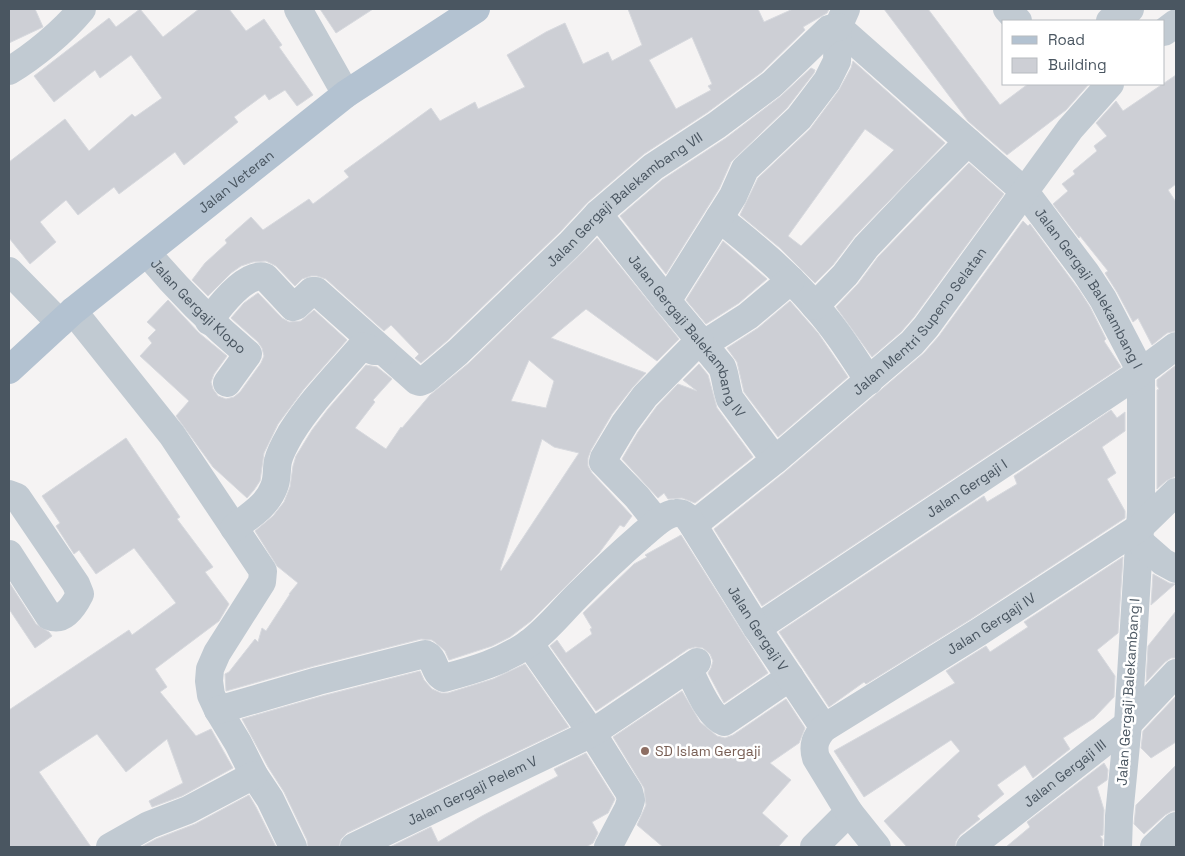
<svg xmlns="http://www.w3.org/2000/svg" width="1185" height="856" font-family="'Space Grotesk',sans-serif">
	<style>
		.building { fill: #cdcfd5; stroke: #d7d9de; fill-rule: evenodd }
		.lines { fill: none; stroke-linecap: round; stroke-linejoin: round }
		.minor { stroke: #c1cad2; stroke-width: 28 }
		.major { stroke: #b3c2d1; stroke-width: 28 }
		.education-dot { fill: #8d6e63; stroke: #fff; stroke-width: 2 }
		.labels { text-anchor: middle; stroke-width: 5; stroke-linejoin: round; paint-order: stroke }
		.street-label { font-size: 14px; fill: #4a5661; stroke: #fff }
		.education-label { font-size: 14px; fill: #785e54; stroke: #fff; text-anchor: start }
	</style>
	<rect width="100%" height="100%" fill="#f5f3f3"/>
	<!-- building -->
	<g class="building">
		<polygon points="9,9 35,9 43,27 9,43"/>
		<polygon points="140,9 163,37 199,9 229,9 246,31 264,19 282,45 279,47 313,95 297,106 285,90 269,100 265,94 234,117 238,122 184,165 175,152 119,194 114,187 78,215 66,200 40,222 56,242 30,264 9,238 9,162 65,119 89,151 132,114 135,117 162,98 131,55 100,78 95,70 54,102 34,76 109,18 116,27"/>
		<polygon points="320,9 373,9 336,33"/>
		<path d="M628 9H758L764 22 793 9H829L827 13 803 27 805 30 762 72 708 112 644 154 588 202 560 232 448 340 421 363 415 358 419 354 391 325 384 331 326 279 317 276H311L302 279 295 286 276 266 266 261 253 262 241 266 231 273 208 296 192 280 205 263 227 243 225 240 251 217 263 230 309 199 313 204 349 177 344 171 431 108 440 121 475 102 478 109 525 87 507 55 546 32 565 23 583 64 608 52 612 61 642 45ZM692 37 712 84 708 86 711 90 676 109 649 60Z"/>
		<polygon points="884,9 928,9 1000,105 1028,84 1089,84 1066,110 1007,155 968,121"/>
		<path d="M853 61 945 143 855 236 833 265 815 283 780 248 740 215 758 178 810 129 839 90 851 68ZM865 129 894 150 801 246 788 236Z"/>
		<polygon points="811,68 815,70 814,73 787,108 731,162 719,189 666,274 620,216 662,180 726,138 781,96"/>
		<polygon points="1176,75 1176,184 1168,190 1176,202 1176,331 1167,333 1152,345 1138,318 1133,322 1117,292 1105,273 1108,271 1080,236 1079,238 1053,204 1068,191 1062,184 1075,174 1073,171 1097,151 1094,146 1107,136 1096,123 1116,101 1123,111"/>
		<polygon points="969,163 1004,194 914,317 901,332 872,357 836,307 858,284 878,257"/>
		<polygon points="1023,221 1028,226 1030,224 1079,290 1090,307 1106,339 1104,341 1121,367 762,606 714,529 785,472 924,353 939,336"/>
		<path d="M597 238 679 339 657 361 586 309 551 338 646 373 633 387 612 414 591 450 588 458V466L592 473 632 516 624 527 620 525 599 553 531 621 510 637 492 646 449 660 445 651 436 643 432 640 421 639 314 666 226 691 225 674 229 672 255 639 258 642 262 628 266 631 290 594H289L298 583 277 566 255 531 273 516 284 502 290 487 293 466 296 456 312 430 328 409 366 365 377 367 392 379 373 400 375 402 355 428 386 449 401 427 402 428 430 395 469 363ZM529 360 554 381 546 408 511 401ZM542 439 554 447 579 453 501 571 500 570Z"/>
		<polygon points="723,241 767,279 739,303 706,324 686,300"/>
		<polygon points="258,293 282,318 289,322 301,321 314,310 347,340 304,389 278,424 264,453 260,481 254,490 247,498 213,467 176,416 189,401 140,356 152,343 148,338 156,330 147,322 168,300 199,333 227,356 214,374 211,382 213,389 218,396 226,399 234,397 240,392 261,363 264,356 262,348 258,342 231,318 244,303"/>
		<polygon points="790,301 818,333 848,377 778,437 744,392 737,362 727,348 758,328"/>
		<polygon points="699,364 708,375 717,408 753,457 695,503 682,498 668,499 664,493 658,498 622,459 638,432 657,406 678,384 697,391 683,380"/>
		<polygon points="1176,365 1176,476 1166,481 1157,489 1157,390 1159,389 1157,386 1157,380"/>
		<polygon points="1111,410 1117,418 1125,412 1125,431 1102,447 1116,473 1107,479 1125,511 1125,518 971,619 866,684 864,682 829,707 779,632 984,496 987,502 1017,484 1014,476"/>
		<polygon points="126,438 180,517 177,519 213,567 205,572 229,604 219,621 155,669 167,687 160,692 196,736 211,729 233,768 182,796 152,807 149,801 183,783 167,739 126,772 97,734 39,772 91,847 9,847 9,710 129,630 132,635 176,603 134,548 96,574 79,550 74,554 56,526 60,523 42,496"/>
		<polygon points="681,535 768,673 724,703 708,673 711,668 713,661 710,654 703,648 695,647 688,649 596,711 550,646 557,640 566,653 592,634 590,629 592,628 583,613 634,564 647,557 645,555"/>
		<polygon points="1123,557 1118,633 1097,650 1115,676 1114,697 1094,718 1063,738 1070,749 1033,778 1025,765 997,785 1004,794 977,816 980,819 960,835 956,841 955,847 907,847 884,821 960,751 951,740 864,797 834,751 955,683 946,671 986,646 990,652 1028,627 1024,622"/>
		<polygon points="1153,574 1169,583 1175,584 1151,605"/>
		<polygon points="9,582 36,624 49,632 52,636 35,648 9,609"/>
		<polygon points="1176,611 1176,658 1171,658 1165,662 1146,682 1148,646"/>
		<polygon points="525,664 569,727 347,833 341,839 339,847 308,847 307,840 284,792 268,767 242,719 322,696 420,671 424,680 432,689 441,693 448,693 493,679"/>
		<polygon points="682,691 700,722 717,736 725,738 733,735 786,699 805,728 799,743 770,763 791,780 762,813 788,836 778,847 663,847 637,825 646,805 644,788 613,737"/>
		<polygon points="1176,696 1176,742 1151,758 1141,748 1143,731"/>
		<polygon points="586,753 615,799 608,813 592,822 598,833 593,843 586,847 390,847 431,827 438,842 482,816 558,776 554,769"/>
		<polygon points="1104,763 1108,770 1107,780 1097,787 1104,810 1103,835 1100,836 1103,840 1102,847 1006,847 1030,827 1027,822"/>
		<polygon points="1176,765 1176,811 1172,811 1165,815 1144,834 1134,824 1136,805"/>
		<polygon points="249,795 256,807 276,847 141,847 156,839 195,824"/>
	</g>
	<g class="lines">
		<!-- minor -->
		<g class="minor">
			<polyline points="298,9 346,94"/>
			<polyline points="1007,9 1018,21"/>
			<polyline points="1110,21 1130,9"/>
			<path id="s1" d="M838 27 1025 192 1086 273 1103 299 1141 372V512L1128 724 1119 816 1118 847"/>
			<polyline points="1164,32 1176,23"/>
			<path d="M9 71C34 56 63 32 82 9"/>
			<path id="s2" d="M598 214 667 301 722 367C726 377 726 388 730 399L775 460"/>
			<path d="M719 218C753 245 787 273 815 306 836 329 852 355 869 381"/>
			<path id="s3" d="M147 253C178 290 211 323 248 354L227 383"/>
			<polyline points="9,271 60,323"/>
			<polyline points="667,301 733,196 745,169 799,118 827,81 837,61 838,27 846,9"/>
			<polyline points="815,306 845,275 866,247 921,189 968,142"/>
			<polyline points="73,311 172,435 263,571 262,582 217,653 210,669 209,681 211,695 218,710 238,743 254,775 270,799 293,847"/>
			<path id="s4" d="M209 321C219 307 246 271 265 277L293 307 296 306 312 291H316L417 381 420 382 425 380 458 352 571 243 598 214 653 167 717 125 772 84 829 29 838 27"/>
			<polyline points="704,344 748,316 791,280"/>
			<path d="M9 494 17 497 76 584 80 594C74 606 64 622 49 616L9 554"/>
			<polyline points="657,522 637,497 603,462 604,458 625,423 645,396 700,340"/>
			<path id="s5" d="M693 525 775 460 912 343 926 327 1070 129 1110 84"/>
			<path d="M234 528C249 516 267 506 274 487 278 478 276 469 278 461 280 452 287 440 291 433 311 401 338 374 362 346L374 351H383"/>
			<polyline points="1139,541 1163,562 1176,569"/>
			<path id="s6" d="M757 628 1141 372 1176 346"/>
			<polyline points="529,643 592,733 629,792 631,800 628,809 608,847"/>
			<path d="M688 668C696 683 708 716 724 722L790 677"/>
			<path id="s7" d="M218 710 318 681 425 654C436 658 433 673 444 678 474 670 502 662 528 644 547 630 561 612 577 596 598 575 619 555 641 536 651 528 663 514 676 513 685 512 689 519 693 525L757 628 824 728"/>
			<polyline points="110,847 149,825 188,810 254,775"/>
			<path id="s8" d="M354 847 592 733 697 662"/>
			<polyline points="814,847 849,812"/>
			<path id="s9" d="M877 847 849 812 816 758C812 745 816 737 824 728L979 632 1139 528 1176 492"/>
			<path id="s10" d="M970 847 1128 724 1176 673"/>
			<polyline points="1154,847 1176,826"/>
		</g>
		<!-- major -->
		<path class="major" id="s11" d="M9 370 73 311 346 94 476 9"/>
	</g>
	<!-- markers -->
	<circle class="education-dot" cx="645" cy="751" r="5"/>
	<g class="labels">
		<!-- street labels -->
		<g class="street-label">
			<text dy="5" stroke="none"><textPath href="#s11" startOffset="295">Jalan Veteran</textPath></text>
			<text dy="5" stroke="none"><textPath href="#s4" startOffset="558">Jalan Gergaji Balekambang VII</textPath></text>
			<text dy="5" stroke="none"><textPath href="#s1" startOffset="365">Jalan Gergaji Balekambang I</textPath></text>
			<text dy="5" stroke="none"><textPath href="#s3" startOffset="74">Jalan Gergaji Klopo</textPath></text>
			<text dy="5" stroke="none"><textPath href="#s5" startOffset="306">Jalan Mentri Supeno Selatan</textPath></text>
			<text dy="5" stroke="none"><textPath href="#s2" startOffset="152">Jalan Gergaji Balekambang IV</textPath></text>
			<text dy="5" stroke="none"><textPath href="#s6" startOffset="252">Jalan Gergaji I</textPath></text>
			<text dy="5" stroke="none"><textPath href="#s9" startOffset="338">Jalan Gergaji IV</textPath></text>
			<text dy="5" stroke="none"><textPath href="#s7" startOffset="680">Jalan Gergaji V</textPath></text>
			<text transform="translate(1128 692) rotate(-86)" y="5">Jalan Gergaji Balekambang I</text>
			<text dy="5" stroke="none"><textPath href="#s10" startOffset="120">Jalan Gergaji III</textPath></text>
			<text dy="5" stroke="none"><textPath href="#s8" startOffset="131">Jalan Gergaji Pelem V</textPath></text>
		</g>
		<!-- education labels -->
		<g class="education-label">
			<text x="655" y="756">SD Islam Gergaji</text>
		</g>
	</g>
	<!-- border -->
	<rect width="1185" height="856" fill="none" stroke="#4a5661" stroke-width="20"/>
	<!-- legend -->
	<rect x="1002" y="20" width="162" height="65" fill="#ffffff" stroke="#b7bbc0"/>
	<rect x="1012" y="36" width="25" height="8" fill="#b3c2d1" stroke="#b7bbc0"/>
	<text x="1048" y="45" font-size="15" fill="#4a5661">Road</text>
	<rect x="1012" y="58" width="25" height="15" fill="#cdcfd5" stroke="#b7bbc0"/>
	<text x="1048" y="70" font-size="15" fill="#4a5661">Building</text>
</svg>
